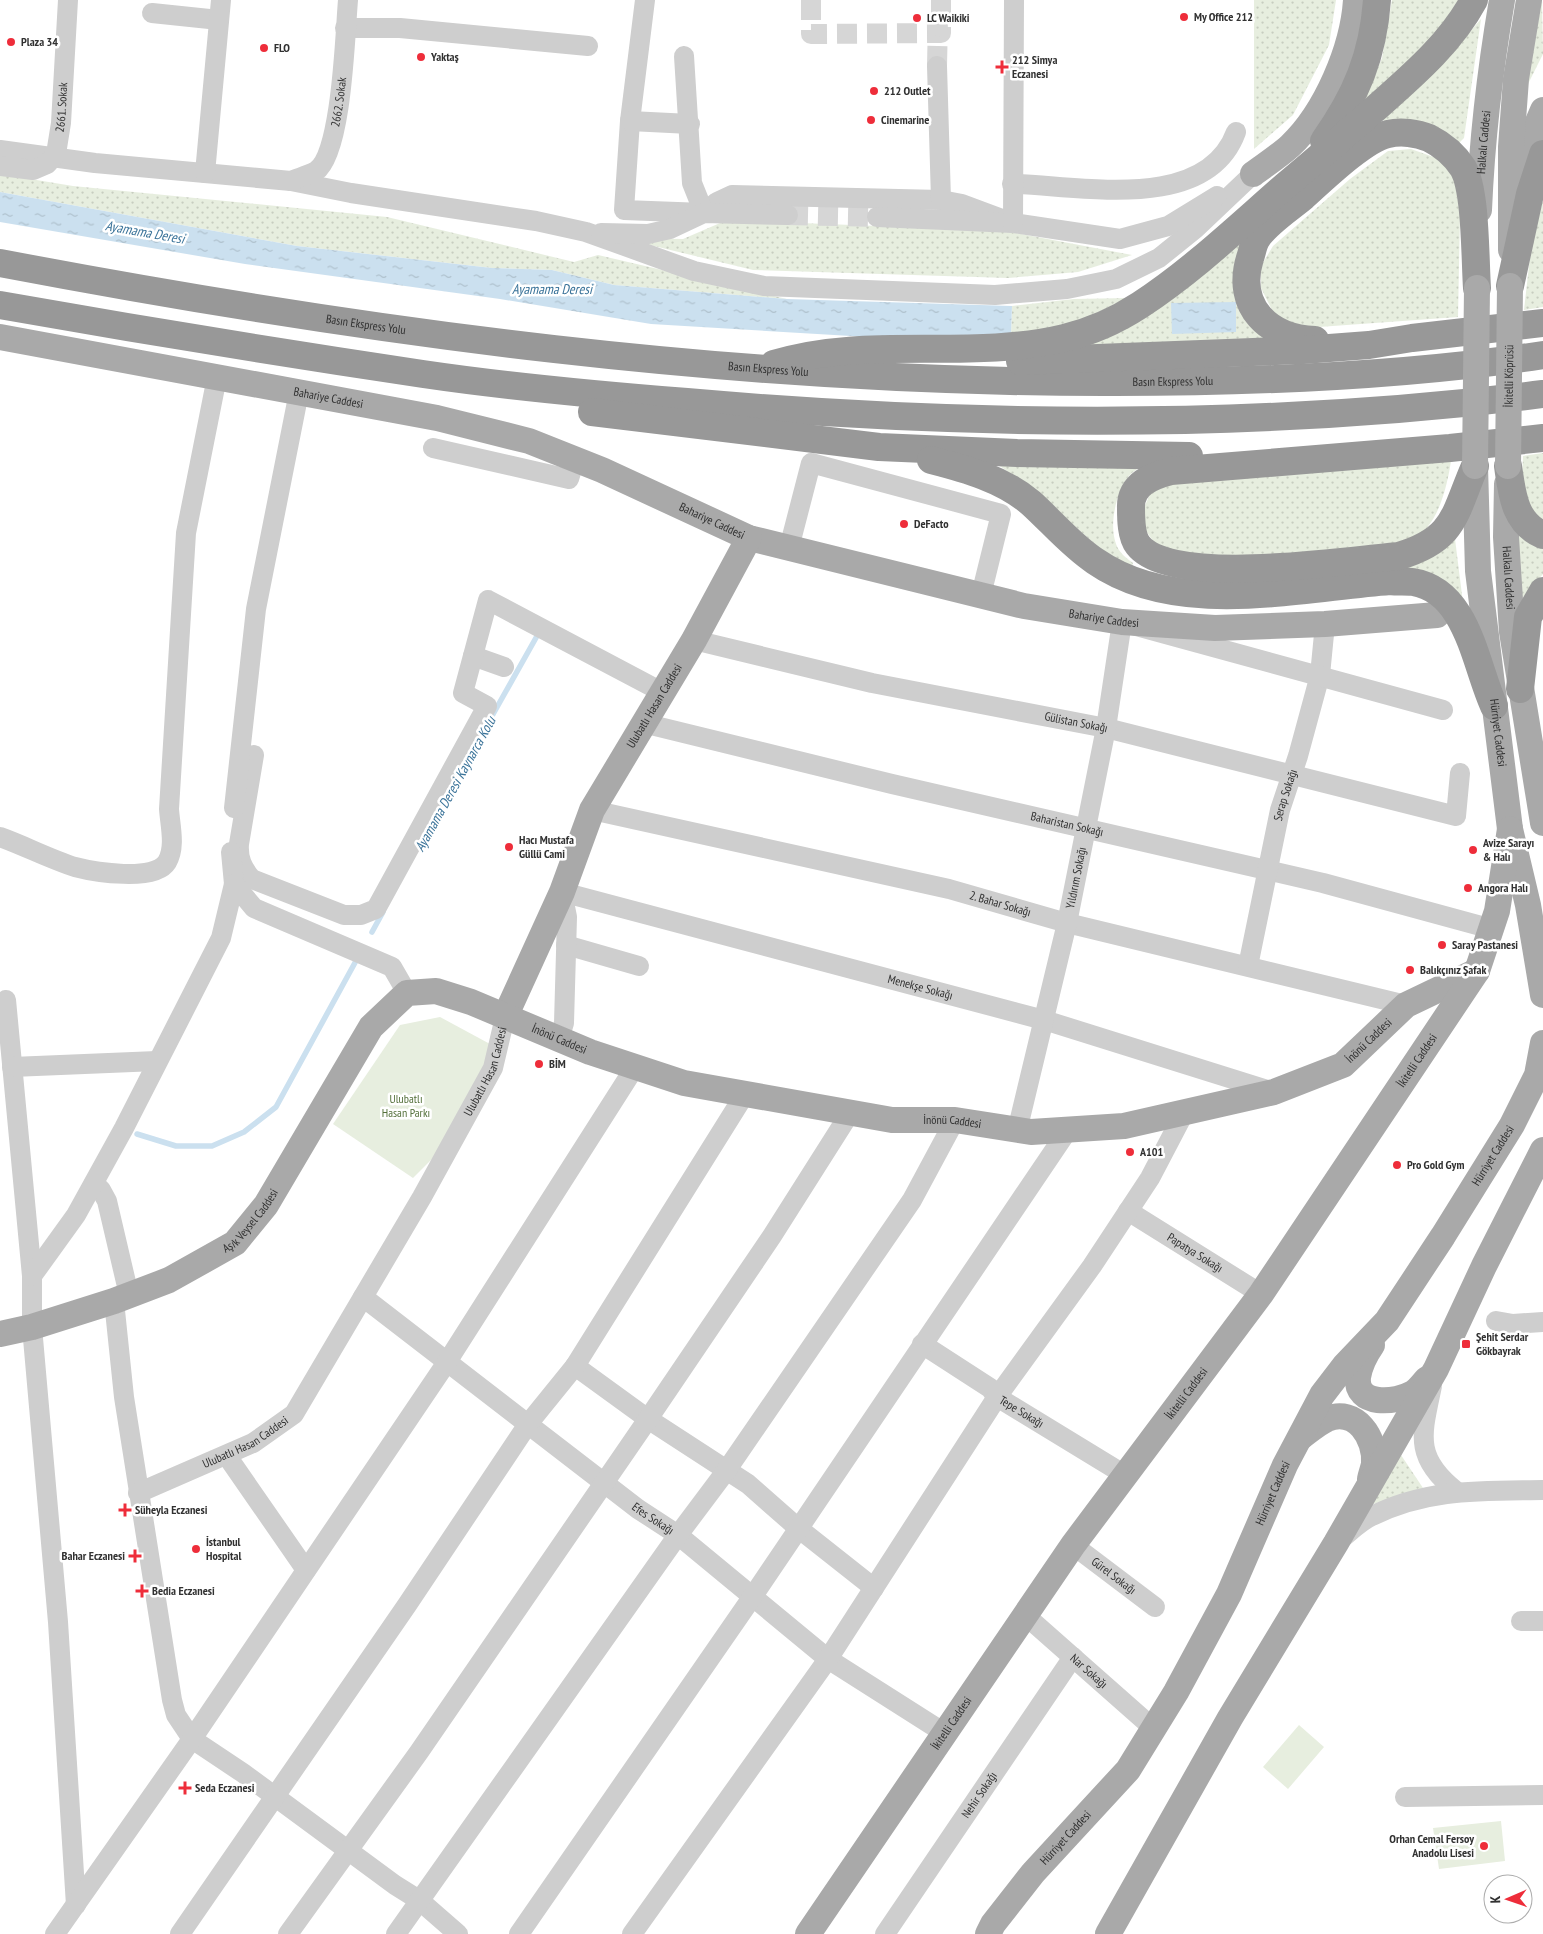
<svg xmlns="http://www.w3.org/2000/svg" width="1543" height="1934" font-family="'PT Sans Narrow',sans-serif">
	<style>
		.grass { fill: url(#grass-dots) }
		.park { fill: #e7eedf }
		.water { fill: url(#water-ripples) }
		.lines { fill: none; stroke-linecap: round; stroke-linejoin: round }
		.stream { stroke: #cbe0ef; stroke-width: 5.5 }
		.minor-tunnel { stroke: #d6d6d6; stroke-width: 20; stroke-dasharray: 20 10; stroke-linecap: butt }
		.minor { stroke: #cecece; stroke-width: 20 }
		.major { stroke: #a9a9a9; stroke-width: 26 }
		.highway { stroke: #989898; stroke-width: 28 }
		.major-bridge { stroke: #a9a9a9; stroke-width: 26 }
		.poi-dot { fill: #ee2d3a; stroke: #fff; stroke-width: 2 }
		.labels { text-anchor: middle; stroke-width: 5; stroke-linejoin: round; paint-order: stroke }
		.poi-label { font-size: 12px; font-weight: bold; fill: #313131; stroke: #fff; text-anchor: start }
		.street-label { font-size: 12px; fill: #313131; stroke: #fff }
		.park-label { font-size: 12px; fill: #54703b; stroke: #fff }
		.water-label { font-size: 14px; font-style: italic; fill: #3a7399; stroke: #fff }
	</style>
	<defs>
		<pattern id="grass-dots" width="8" height="8" patternUnits="userSpaceOnUse" patternTransform="scale(1.25)"><rect width="8" height="8" fill="#e7eedf"/><path d="M2 2h.1M6 6h.1" fill="none" stroke="#c7cdc0" stroke-width="1.8" stroke-linecap="round"/></pattern>
		<pattern id="water-ripples" width="26" height="14" patternUnits="userSpaceOnUse" patternTransform="scale(1.25)"><rect width="26" height="14" fill="#cbe0ef"/><path d="M2 4q2-2 4 0t4 0M15 11q2-2 4 0t4 0" fill="none" stroke="#afc1cd"/></pattern>
	</defs>
	<rect width="100%" height="100%" fill="#fff"/>
	<!-- grass -->
	<g class="grass">
		<polygon points="1254,0 1336,0 1329,45 1293,115 1254,149"/>
		<polygon points="1392,0 1460,0 1419,55 1362,105 1382,58"/>
		<polygon points="1542,0 1543,54 1526,88"/>
		<polygon points="1481,19 1464,138 1455,147 1386,124 1381,117 1444,61"/>
		<polygon points="1411,149 1442,160 1455,179 1460,215 1458,317 1305,328 1275,316 1261,288 1261,266 1273,246 1350,179 1388,151"/>
		<polygon points="0,174 73,186 387,217 574,262 598,255 787,299 614,285 552,270 492,268 297,246 0,192"/>
		<polygon points="1543,200 1543,307 1524,310 1531,248"/>
		<polygon points="727,220 1006,231 1132,255 1078,272 1008,278 753,270 621,238 683,239"/>
		<polygon points="1255,230 1240,253 1285,345 1088,349 1087,344"/>
		<polygon points="1127,298 1074,324 1011,335 1012,306 1074,299"/>
		<polygon points="1543,453 1543,523 1521,503 1523,456"/>
		<path d="M1451 461C1447 487 1438 528 1411 540 1403 543 1393 545 1384 547L1201 559 1156 545 1146 531 1143 510 1151 492 1172 480Z"/>
		<path d="M997 464H1144C1139 468 1132 472 1129 476 1115 493 1107 531 1119 550 1123 556 1128 559 1133 563L1131 572 1115 562 1034 490Z"/>
		<polygon points="1515,527 1543,541 1543,574 1519,602"/>
		<polygon points="1454,531 1464,611 1404,569"/>
		<polygon points="1397,1449 1423,1488 1367,1506"/>
	</g>
	<!-- park -->
	<g class="park">
		<polygon points="440,1017 490,1044 490,1060 434,1157 413,1178 333,1124 400,1025"/>
		<polygon points="1299,1725 1324,1747 1288,1789 1263,1767"/>
		<polygon points="1501,1821 1505,1861 1439,1869 1433,1828"/>
	</g>
	<!-- water -->
	<g class="water">
		<polygon points="0,192 297,246 492,268 552,270 614,285 787,299 1012,306 1011,335 868,337 651,324 500,299 245,264 0,222"/>
		<polygon points="1236,302 1236,332 1172,334 1171,303"/>
	</g>
	<g class="lines">
		<!-- stream -->
		<g class="stream">
			<polyline points="492,716 537,636"/>
			<polyline points="372,932 383,912"/>
			<polyline points="137,1134 176,1146 212,1146 244,1132 276,1107 357,959"/>
		</g>
		<!-- minor-tunnel -->
		<g class="minor-tunnel">
			<polyline points="811,0 811,34 941,33 941,0"/>
			<polyline points="937,66 938,20"/>
			<polyline points="788,215 877,217"/>
		</g>
		<!-- minor -->
		<g class="minor">
			<polyline points="645,0 630,121 624,210 704,213 717,202 732,195 941,200 962,204 1013,223"/>
			<polyline points="152,13 219,20"/>
			<polyline points="345,28 400,28 588,46"/>
			<polyline points="684,56 692,183 704,213"/>
			<polyline points="937,66 941,200"/>
			<polyline points="630,121 690,124"/>
			<polyline points="0,150 95,163 291,181 351,193 536,221 586,232 694,271 764,286 995,295 1067,289 1116,279 1159,258 1195,229 1253,174"/>
			<path id="s1" d="M0 166 33 170 47 164 56 154 61 123 68 0"/>
			<polyline points="205,173 221,0"/>
			<path id="s2" d="M291 181C298 178 309 175 316 171 342 153 345 34 348 0"/>
			<path d="M1012 184C1078 185 1206 214 1236 132"/>
			<polyline points="877,217 1013,223 1120,239 1168,226 1217,196"/>
			<polyline points="1013,223 1014,0"/>
			<polyline points="601,233 648,234 670,229 704,213 788,215"/>
			<polyline points="433,448 569,479 575,459"/>
			<polyline points="789,548 811,463 1001,514 981,595"/>
			<path id="s3" d="M694 640 872 683 1106 728 1456 816 1460 773"/>
			<polyline points="473,656 504,667"/>
			<path id="s4" d="M643 723 892 784 1323 883 1492 929"/>
			<path d="M254 755 239 844C238 858 242 868 252 879L344 915H361L376 909 487 706 463 693 488 600 662 692"/>
			<polyline points="234,808 256,609 299,392"/>
			<path id="s5" d="M592 810 949 889 1067 923 1406 1005"/>
			<path d="M0 837C25 846 50 859 75 867 94 872 155 882 167 862 176 847 170 825 169 809L186 533 217 377"/>
			<polyline points="231,852 234,884 254,908 392,967 407,993"/>
			<polyline points="566,945 639,966"/>
			<path id="s6" d="M1248 966 1280 810 1298 756 1320 675 1325 624"/>
			<polyline points="6,1000 32,1276 32,1327 58,1622 76,1905"/>
			<path id="s7" d="M559 1039 564 1023 567 917 562 892 1044 1020 1274 1092"/>
			<polyline points="12,1067 157,1061"/>
			<path id="s8" d="M1017 1131 1067 923 1106 728 1122 622 1443 710"/>
			<polyline points="94,1183 101,1190 107,1201 129,1295"/>
			<path id="s9" d="M1128 1211 1261 1294"/>
			<polyline points="32,1276 76,1215 124,1128 221,938 234,884"/>
			<path id="s10" d="M363 1297 638 1509 678 1535 828 1659 946 1734"/>
			<polyline points="114,1301 124,1397 172,1700 176,1715 192,1739 243,1773 395,1885 419,1900 458,1934"/>
			<polyline points="1496,1321 1513,1324 1543,1322"/>
			<path id="s11" d="M922 1344 990 1388 997 1397 1125 1475"/>
			<polyline points="575,1366 648,1419 748,1484 798,1528 874,1588"/>
			<path d="M1432 1386C1422 1434 1413 1457 1456 1491"/>
			<polyline points="227,1456 306,1570"/>
			<path id="s12" d="M138 1493 253 1443 294 1414 422 1197 493 1068 505 1017"/>
			<path d="M1341 1539C1351 1531 1361 1521 1372 1516 1428 1488 1483 1491 1543 1490"/>
			<path id="s13" d="M1073 1545 1155 1607"/>
			<path id="s14" d="M1025 1615 1153 1728"/>
			<polyline points="1521,1621 1543,1621"/>
			<polyline points="1405,1797 1543,1795"/>
			<polyline points="55,1934 192,1739 447,1362 635,1067"/>
			<polyline points="180,1934 407,1605 528,1424 575,1366 745,1094"/>
			<polyline points="288,1934 419,1752 648,1419 772,1236 850,1113"/>
			<polyline points="396,1934 678,1535 726,1471 912,1200 955,1120"/>
			<polyline points="519,1934 753,1596 1068,1130"/>
			<polyline points="632,1934 828,1659 997,1397 1092,1266 1150,1178 1184,1113"/>
			<path id="s15" d="M885 1934 1073 1657"/>
		</g>
		<!-- major -->
		<g class="major">
			<polyline points="1520,173 1524,155 1543,110"/>
			<path d="M1253 174C1265 165 1279 156 1290 146 1326 112 1353 48 1356 0"/>
			<path id="s16" d="M1479 210C1482 139 1490 70 1502 0"/>
			<polyline points="1511,250 1511,147 1516,79 1529,0"/>
			<path id="s17" d="M0 337 437 418 529 441 602 470 749 538 1024 606 1122 622 1215 628 1325 624 1437 615"/>
			<path id="s18" d="M1475 466 1478 571 1510 829 1528 905 1543 995"/>
			<path id="s19" d="M1507 484 1506 537 1512 632 1543 823"/>
			<path id="s20" d="M505 1017 562 892 592 810 694 640 749 538"/>
			<path id="s21" d="M0 1334 32 1327 114 1301 169 1280 235 1243 266 1205 371 1027 407 993 436 991 471 1002 590 1052 684 1083 892 1120H955L1031 1132 1124 1126 1274 1092 1343 1065 1406 1005 1477 971"/>
			<path d="M1372 1345C1365 1355 1360 1365 1358 1377 1355 1407 1396 1403 1413 1393 1418 1390 1423 1383 1427 1379"/>
			<path d="M1301 1437C1309 1431 1318 1423 1327 1419 1356 1407 1376 1438 1374 1464 1373 1469 1371 1474 1370 1479"/>
			<path id="s22" d="M808 1934 1073 1545 1261 1294 1477 971 1497 911 1510 829"/>
			<path id="s23" d="M988 1934 993 1924 1033 1873 1128 1770 1176 1692 1229 1594 1285 1465 1322 1395 1345 1365 1387 1321 1443 1236 1512 1125 1537 1075 1543 1043"/>
			<polyline points="1108,1934 1230,1718 1336,1543 1436,1369 1484,1266 1543,1150"/>
		</g>
		<!-- highway -->
		<g class="highway">
			<path d="M1324 141C1356 96 1373 56 1377 0"/>
			<path id="s24" d="M0 263C368 333 740 383 1115 382 1255 382 1405 376 1543 355"/>
			<polyline points="1510,286 1530,194 1543,154"/>
			<path d="M0 305C141 330 282 353 423 374 511 387 599 395 687 402 972 427 1259 430 1543 394"/>
			<path d="M1315 340C1269 338 1235 307 1250 258 1252 253 1253 245 1256 240 1264 225 1290 208 1303 197 1322 180 1364 139 1388 134 1401 131 1417 133 1429 138 1443 145 1454 154 1463 168 1476 190 1475 259 1477 288"/>
			<polyline points="1020,361 1303,350 1369,345 1412,338 1543,323"/>
			<path d="M774 364C868 335 969 361 1064 338 1090 332 1117 320 1140 305 1192 271 1238 227 1285 186 1316 160 1346 134 1376 108 1412 76 1451 43 1474 0"/>
			<polyline points="592,412 879,447 1017,453 1189,456"/>
			<path d="M931 460C966 469 1003 479 1031 503 1052 522 1071 545 1095 561 1177 618 1297 588 1390 581 1398 582 1406 581 1413 582 1468 591 1475 665 1494 706"/>
			<path d="M1475 466C1454 514 1456 539 1399 556 1347 560 1171 588 1138 545 1131 536 1131 518 1131 508 1130 484 1152 476 1171 471L1450 448 1543 438"/>
			<path d="M1508 466C1512 493 1514 523 1543 535"/>
			<polyline points="1520,689 1528,617 1543,591"/>
		</g>
		<!-- major-bridge -->
		<g class="major-bridge">
			<polyline points="1475,466 1477,288"/>
			<path id="s25" d="M1508 466 1510 286"/>
		</g>
	</g>
	<!-- markers -->
	<g class="poi-dot">
		<circle cx="1184" cy="17" r="5"/>
		<circle cx="917" cy="18" r="5"/>
		<circle cx="11" cy="42" r="5"/>
		<circle cx="264" cy="48" r="5"/>
		<circle cx="421" cy="57" r="5"/>
		<path d="M999.5 59.5h5v5h5v5h-5v5h-5v-5h-5v-5h5z"/>
		<circle cx="874" cy="91" r="5"/>
		<circle cx="871" cy="120" r="5"/>
		<circle cx="904" cy="524" r="5"/>
		<circle cx="509" cy="847" r="5"/>
		<circle cx="1473" cy="850" r="5"/>
		<circle cx="1468" cy="888" r="5"/>
		<circle cx="1442" cy="945" r="5"/>
		<circle cx="1410" cy="970" r="5"/>
		<circle cx="539" cy="1064" r="5"/>
		<circle cx="1130" cy="1152" r="5"/>
		<circle cx="1397" cy="1165" r="5"/>
		<rect x="1461" y="1339" width="10" height="10" rx="2.5"/>
		<path d="M122.5 1502.5h5v5h5v5h-5v5h-5v-5h-5v-5h5z"/>
		<circle cx="196" cy="1549" r="5"/>
		<path d="M132.5 1548.5h5v5h5v5h-5v5h-5v-5h-5v-5h5z"/>
		<path d="M139.5 1583.5h5v5h5v5h-5v5h-5v-5h-5v-5h5z"/>
		<path d="M182.5 1780.5h5v5h5v5h-5v5h-5v-5h-5v-5h5z"/>
		<circle cx="1484" cy="1846" r="5"/>
	</g>
	<g class="labels">
		<!-- poi labels -->
		<g class="poi-label">
			<text x="1194" y="21">My Office 212</text>
			<text x="927" y="22">LC Waikiki</text>
			<text x="21" y="46">Plaza 34</text>
			<text x="274" y="52">FLO</text>
			<text x="431" y="61">Yaktaş</text>
			<text x="1012" y="64">212 Simya<tspan x="1012" dy="14">Eczanesi</tspan></text>
			<text x="884" y="95">212 Outlet</text>
			<text x="881" y="124">Cinemarine</text>
			<text x="914" y="528">DeFacto</text>
			<text x="519" y="844">Hacı Mustafa<tspan x="519" dy="14">Güllü Cami</tspan></text>
			<text x="1483" y="847">Avize Sarayı<tspan x="1483" dy="14">&amp; Halı</tspan></text>
			<text x="1478" y="892">Angora Halı</text>
			<text x="1452" y="949">Saray Pastanesi</text>
			<text x="1420" y="974">Balıkçınız Şafak</text>
			<text x="549" y="1068">BİM</text>
			<text x="1140" y="1156">A101</text>
			<text x="1407" y="1169">Pro Gold Gym</text>
			<text x="1476" y="1341">Şehit Serdar<tspan x="1476" dy="14">Gökbayrak</tspan></text>
			<text x="135" y="1514">Süheyla Eczanesi</text>
			<text x="206" y="1546">İstanbul<tspan x="206" dy="14">Hospital</tspan></text>
			<text x="125" y="1560" text-anchor="end">Bahar Eczanesi</text>
			<text x="152" y="1595">Bedia Eczanesi</text>
			<text x="195" y="1792">Seda Eczanesi</text>
			<text x="1474" y="1843" text-anchor="end">Orhan Cemal Fersoy<tspan x="1474" dy="14">Anadolu Lisesi</tspan></text>
		</g>
		<!-- street labels -->
		<g class="street-label">
			<text dy="4" stroke="none"><textPath href="#s2" startOffset="101">2662. Sokak</textPath></text>
			<text dy="4" stroke="none"><textPath href="#s1" startOffset="109">2661. Sokak</textPath></text>
			<text dy="4" stroke="none"><textPath href="#s16" startOffset="68">Halkalı Caddesi</textPath></text>
			<text dy="4" stroke="none"><textPath href="#s24" startOffset="371">Basın Ekspress Yolu</textPath></text>
			<text dy="4" stroke="none"><textPath href="#s24" startOffset="776">Basın Ekspress Yolu</textPath></text>
			<text dy="4" stroke="none"><textPath href="#s25" startOffset="90">İkitelli Köprüsü</textPath></text>
			<text dy="4" stroke="none"><textPath href="#s24" startOffset="1181">Basın Ekspress Yolu</textPath></text>
			<text dy="4" stroke="none"><textPath href="#s17" startOffset="334">Bahariye Caddesi</textPath></text>
			<text dy="4" stroke="none"><textPath href="#s17" startOffset="739">Bahariye Caddesi</textPath></text>
			<text dy="4" stroke="none"><textPath href="#s19" startOffset="94">Halkalı Caddesi</textPath></text>
			<text dy="4" stroke="none"><textPath href="#s17" startOffset="1144">Bahariye Caddesi</textPath></text>
			<text dy="4" stroke="none"><textPath href="#s20" startOffset="346">Ulubatlı Hasan Caddesi</textPath></text>
			<text dy="4" stroke="none"><textPath href="#s3" startOffset="391">Gülistan Sokağı</textPath></text>
			<text dy="4" stroke="none"><textPath href="#s18" startOffset="268">Hürriyet Caddesi</textPath></text>
			<text dy="4" stroke="none"><textPath href="#s6" startOffset="175">Serap Sokağı</textPath></text>
			<text dy="4" stroke="none"><textPath href="#s4" startOffset="436">Baharistan Sokağı</textPath></text>
			<text dy="4" stroke="none"><textPath href="#s8" startOffset="260">Yıldırım Sokağı</textPath></text>
			<text dy="4" stroke="none"><textPath href="#s5" startOffset="419">2. Bahar Sokağı</textPath></text>
			<text dy="4" stroke="none"><textPath href="#s7" startOffset="519">Menekşe Sokağı</textPath></text>
			<text dy="4" stroke="none"><textPath href="#s21" startOffset="720">İnönü Caddesi</textPath></text>
			<text dy="4" stroke="none"><textPath href="#s21" startOffset="1560">İnönü Caddesi</textPath></text>
			<text dy="4" stroke="none"><textPath href="#s22" startOffset="1065">İkitelli Caddesi</textPath></text>
			<text dy="4" stroke="none"><textPath href="#s12" startOffset="569">Ulubatlı Hasan Caddesi</textPath></text>
			<text dy="4" stroke="none"><textPath href="#s21" startOffset="1124">İnönü Caddesi</textPath></text>
			<text dy="4" stroke="none"><textPath href="#s23" startOffset="934">Hürriyet Caddesi</textPath></text>
			<text dy="4" stroke="none"><textPath href="#s21" startOffset="280">Aşık Veysel Caddesi</textPath></text>
			<text dy="4" stroke="none"><textPath href="#s9" startOffset="79">Papatya Sokağı</textPath></text>
			<text dy="4" stroke="none"><textPath href="#s22" startOffset="660">İkitelli Caddesi</textPath></text>
			<text dy="4" stroke="none"><textPath href="#s11" startOffset="121">Tepe Sokağı</textPath></text>
			<text dy="4" stroke="none"><textPath href="#s12" startOffset="119">Ulubatlı Hasan Caddesi</textPath></text>
			<text dy="4" stroke="none"><textPath href="#s23" startOffset="529">Hürriyet Caddesi</textPath></text>
			<text dy="4" stroke="none"><textPath href="#s10" startOffset="365">Efes Sokağı</textPath></text>
			<text dy="4" stroke="none"><textPath href="#s13" startOffset="51">Gürel Sokağı</textPath></text>
			<text dy="4" stroke="none"><textPath href="#s14" startOffset="85">Nar Sokağı</textPath></text>
			<text dy="4" stroke="none"><textPath href="#s22" startOffset="255">İkitelli Caddesi</textPath></text>
			<text dy="4" stroke="none"><textPath href="#s15" startOffset="168">Nehir Sokağı</textPath></text>
			<text dy="4" stroke="none"><textPath href="#s23" startOffset="124">Hürriyet Caddesi</textPath></text>
		</g>
		<!-- park labels -->
		<g class="park-label">
			<text x="406" y="1103">Ulubatlı<tspan x="406" dy="14">Hasan Parkı</tspan></text>
		</g>
		<!-- water labels -->
		<g class="water-label">
			<text transform="translate(145 232) rotate(10)" y="5">Ayamama Deresi</text>
			<text x="552" y="294">Ayamama Deresi</text>
			<text transform="translate(455 784) rotate(-61)" y="5">Ayamama Deresi Kaynarca Kolu</text>
		</g>
	</g>
	<!-- north arrow -->
	<g transform="translate(1508 1899) rotate(268)"><circle r="24" fill="#ffffff" stroke="#adadad"/>
	<path d="M0-4L9 19L0 12L-9 19Z" fill="#ee2d3a"/>
	<text y="-8" font-size="14" font-weight="bold" text-anchor="middle" fill="#313131">K</text>
	</g>
</svg>
